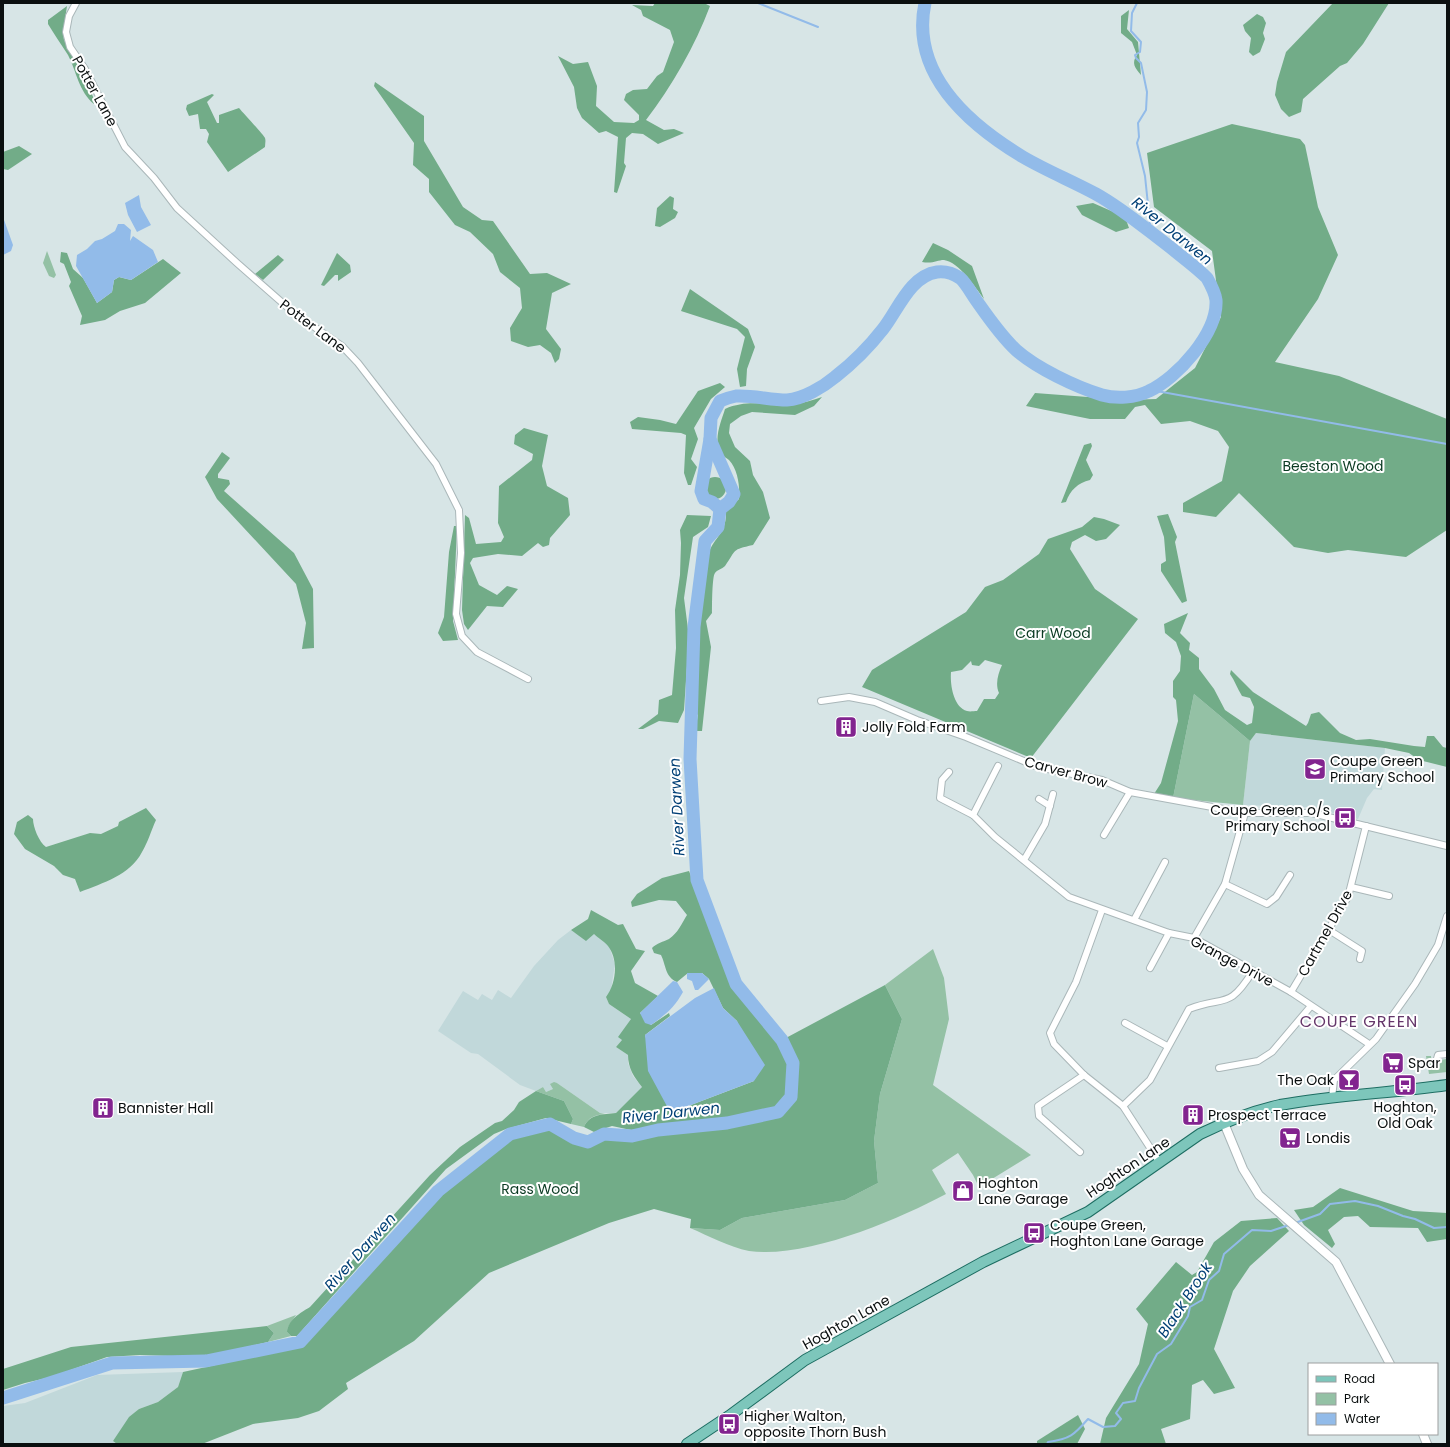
<svg xmlns="http://www.w3.org/2000/svg" width="1450" height="1447" font-family="Poppins,sans-serif">
	<style>
		.built { fill: #c1d8da }
		.green { fill: #94c1a5 }
		.forest { fill: #72ac88; fill-rule: evenodd }
		.water { fill: #92bbe9 }
		.lines { fill: none; stroke-linecap: round; stroke-linejoin: round }
		.stream { stroke: #92bbe9; stroke-width: 2 }
		.river { stroke: #92bbe9; stroke-width: 13 }
		.minor-casing { stroke: #aab7b9; stroke-width: 8 }
		.tertiary-casing { stroke: #aab7b9; stroke-width: 10 }
		.primary-casing { stroke: #1d6d62; stroke-width: 12 }
		.minor { stroke: #fff; stroke-width: 6 }
		.tertiary { stroke: #fff; stroke-width: 8 }
		.primary { stroke: #7dc6bb; stroke-width: 10 }
		.labels { text-anchor: middle; stroke-width: 4; stroke-linejoin: round; paint-order: stroke }
		.street-label { font-size: 14px; fill: #0a0f0f; stroke: #fff }
		.park-label { font-size: 14px; fill: #0b3b23; stroke: #fff }
		.poi-label { font-size: 14px; fill: #0a0f0f; stroke: #fff; text-anchor: start }
		.water-label { font-size: 15px; font-style: italic; fill: #003f75; stroke: #fff }
		.quarter-label { font-size: 16px; letter-spacing: 1px; fill: #65376b; stroke: #fff }
	</style>
	<rect width="100%" height="100%" fill="#d7e5e6"/>
	<!-- built -->
	<g class="built">
		<polygon points="1256,733 1385,748 1382,790 1374,789 1367,798 1358,819 1307,807 1243,805 1250,741"/>
		<polygon points="571,930 577,934 594,934 609,946 615,964 611,990 606,997 609,1004 631,1019 619,1037 622,1040 616,1047 628,1055 628,1063 633,1076 642,1087 616,1113 600,1113 557,1083 551,1084 553,1089 546,1092 543,1087 536,1091 520,1085 478,1054 471,1053 438,1031 463,991 478,1000 482,994 492,1000 498,990 511,998 534,966 558,940"/>
		<polygon points="183,1372 178,1387 158,1402 139,1409 113,1441 117,1444 3,1444 3,1406 25,1403 97,1375"/>
	</g>
	<!-- green -->
	<g class="green">
		<polygon points="47,251 56,275 54,278 49,276 43,263"/>
		<polygon points="1194,694 1250,741 1243,805 1173,798"/>
		<path d="M933 949 944 978 949 1019 933 1085 1031 1155 979 1187 973 1175 958 1153 932 1170 946 1194C897 1220 806 1259 749 1251 729 1247 709 1236 690 1228L720 1230 742 1218 845 1200 878 1183 874 1141 880 1094 902 1019 885 985Z"/>
		<polygon points="1426,1056 1431,1056 1432,1067 1438,1066 1439,1060 1447,1059 1447,1072 1429,1074"/>
		<path d="M554 1082 557 1083 600 1113 605 1114C595 1115 588 1117 584 1127L571 1124 573 1119 564 1101 536 1091 543 1087 546 1092 553 1089 550 1084Z"/>
		<polygon points="296,1315 288,1327 287,1332 291,1336 268,1342 274,1333 267,1326"/>
	</g>
	<!-- forest -->
	<g class="forest">
		<path d="M655 3H704L710 6C695 46 672 86 646 120L664 130 674 129 684 133 658 144 643 134 632 133 626 138 624 163 626 166 617 193 614 192 618 137 606 131 599 133 582 118 577 108 574 87 558 56 573 64 588 62 597 86 596 106 614 122 634 123 639 120V115L624 100 626 94 633 90 647 89 657 76 663 72 674 42 670 30 643 16 641 10 632 5 653 6Z"/>
		<polygon points="1333,3 1389,3 1363,44 1347,63 1340,66 1303,99 1301,112 1289,117 1281,109 1275,95 1277,82 1286,52"/>
		<path d="M67 6 63 32 64 40 82 72 94 99V104C79 92 76 70 68 55 61 44 54 34 48 24V20Z"/>
		<path d="M1129 10 1127 29 1138 42 1141 75C1135 68 1131 63 1137 55L1132 42 1121 33V16Z"/>
		<polygon points="1257,14 1263,17 1266,23 1263,33 1265,39 1260,52 1253,56 1249,52 1251,38 1245,31 1243,25"/>
		<polygon points="375,82 424,116 424,141 463,207 482,220 493,221 530,274 547,273 571,284 552,293 546,329 561,349 559,359 555,363 551,353 540,345 528,347 511,341 510,328 522,308 520,288 500,272 493,254 470,232 455,225 429,192 429,179 413,165 414,143 374,86"/>
		<path d="M212 94 214 95 207 102 217 123H219V115L239 108C243 113 264 135 265 138 266 141 265 144 265 147L228 172 207 142 209 134 206 129H200L198 114 189 116 186 109 187 105Z"/>
		<polygon points="1232,124 1300,139 1305,145 1318,207 1338,255 1318,299 1275,362 1339,376 1447,419 1447,530 1406,557 1348,550 1328,553 1294,547 1239,493 1216,517 1183,512 1183,503 1222,481 1229,447 1218,431 1190,421 1161,424 1145,405 1135,407 1125,419 1090,419 1026,406 1035,393 1127,400 1156,399 1195,368 1221,317 1212,251 1154,207 1147,153"/>
		<polygon points="19,146 32,154 8,170 3,169 3,152"/>
		<polygon points="670,196 674,198 673,209 678,212 675,218 660,227 655,226 657,208"/>
		<polygon points="1093,203 1125,217 1129,228 1116,232 1082,215 1076,206"/>
		<path d="M933 243 948 250 972 266 984 299C975 287 959 262 944 260 937 260 933 264 922 262Z"/>
		<polygon points="61,252 67,253 73,269 83,278 97,303 112,292 114,280 119,277 131,280 163,259 181,273 145,303 120,311 105,320 80,325 82,316 69,286 71,282 64,264 60,262"/>
		<polygon points="337,253 350,265 351,272 338,281 338,275 335,275 324,286 321,285"/>
		<polygon points="278,255 284,260 263,280 255,274"/>
		<polygon points="690,289 748,329 755,347 747,369 746,386 740,387 737,369 745,337 737,329 681,311"/>
		<polygon points="720,383 725,387 711,399 694,428 698,439 691,459 697,467 691,485 688,485 684,473 686,435 681,433 632,429 630,422 638,417 660,420 676,424 698,391"/>
		<path d="M822 397 814 406 795 415 752 412 741 416 730 424 729 433 735 447 750 461 753 475 763 492 770 518 753 545C731 550 737 549 725 566 722 569 717 570 715 573 712 576 712 607 712 613L706 621 711 647 702 731H695L698 715 695 712C697 660 698 607 708 556 712 538 727 535 726 511L739 499C740 486 738 470 729 460 727 458 724 457 722 454 712 442 721 422 725 409 750 398 770 407 794 404 804 403 813 400 822 397Z"/>
		<polygon points="524,428 548,435 542,466 547,486 568,498 570,515 550,538 549,545 543,547 538,543 522,556 498,554 473,558 470,563 479,585 497,595 507,586 518,589 503,607 487,606 468,630 464,624 462,610 465,515 469,518 476,544 501,542 504,537 498,523 499,486 532,460 533,454 514,444 515,435"/>
		<path d="M1091 443 1092 446 1086 460 1093 475 1090 480C1078 483 1070 490 1066 502L1061 503 1084 445Z"/>
		<polygon points="222,452 230,458 218,474 218,478 229,480 230,484 224,491 294,553 313,589 314,648 302,649 306,623 296,584 217,499 205,477"/>
		<circle cx="715" cy="488" r="11"/>
		<polygon points="1168,514 1177,537 1175,542 1187,601 1182,603 1161,571 1161,564 1166,561 1164,537 1157,516"/>
		<polygon points="687,515 711,516 708,527 693,537 684,598 689,637 684,710 678,723 659,721 643,729 638,729 658,714 659,700 672,695 676,648 675,610 680,575 681,543 680,530"/>
		<path d="M1094 517 1104 519 1120 525 1106 539 1096 541 1085 535 1072 542 1070 549 1095 589 1138 619 1031 758 862 687 872 670 966 612 985 587 1003 580 1039 554 1048 539 1082 527ZM985 660 1002 665C998 674 995 684 999 693L995 699H984L977 711C974 711 970 712 967 711 953 707 950 684 951 672L962 670 971 661 972 665 979 666Z"/>
		<polygon points="454,526 457,526 453,621 458,640 443,641 438,633 444,617 449,552"/>
		<path d="M1188 613 1180 633 1190 643 1189 650 1199 658V669L1214 689 1225 710 1247 725 1252 723 1254 707 1250 698 1242 696C1237 688 1235 681 1230 674L1231 670 1253 692 1306 726 1308 723 1311 714 1319 712 1340 733 1356 740 1370 739 1414 746 1425 747 1427 736H1434L1443 747 1447 748V767L1419 760 1409 753 1385 748 1256 733 1250 741 1194 694 1173 798 1154 794 1161 783 1178 721 1176 700 1173 697V681L1180 671 1181 656 1176 642 1165 633 1164 624Z"/>
		<path d="M146 808 156 820C151 831 148 842 142 852 130 875 103 883 80 892L75 879 63 875 54 866 25 849 14 834 17 822 28 815 33 819C33 827 39 842 46 847L90 833 101 834 118 826 119 822Z"/>
		<path d="M689 871 735 989 780 1042 790 1065 788 1095 776 1109 726 1121 631 1130 612 1126 594 1132 584 1127C590 1113 603 1115 616 1113L642 1087C634 1077 628 1068 628 1055L616 1047 622 1040 618 1037 631 1019 609 1004 606 997C616 984 619 960 608 946 605 942 598 938 594 934L586 941 571 930 588 919 591 910 618 925 623 924 636 949 645 951 631 971 635 983 658 996 640 1013 651 1025 669 1013 670 1016 645 1035 669 1110 683 1108 754 1081 737 1021 723 1008 709 979 702 973H688L677 982C665 977 666 965 661 955L654 953 652 948C657 943 663 942 669 939 678 933 682 923 687 915L676 901 659 900 632 907 631 902 637 894 662 878Z"/>
		<polygon points="885,985 902,1019 880,1094 874,1141 878,1183 845,1200 742,1218 720,1230 690,1228 691,1219 654,1209 609,1223 489,1273 414,1341 346,1383 348,1389 319,1411 298,1418 253,1424 202,1444 117,1444 113,1441 129,1417 139,1409 158,1402 178,1387 183,1372 303,1346 441,1194 512,1137 550,1127 571,1140 588,1143 604,1137 632,1139 659,1132 727,1126 779,1114 794,1099 795,1063 784,1039"/>
		<path d="M536 1091 564 1101 573 1119 571 1124 546 1118 506 1129 494 1134 446 1169 297 1336H291L287 1332C288 1320 300 1313 310 1307L430 1175 460 1147 495 1123 502 1121 514 1110 519 1102Z"/>
		<polygon points="1340,1188 1413,1211 1447,1213 1447,1239 1427,1242 1418,1228 1370,1227 1358,1216 1344,1217 1328,1230 1335,1244 1332,1248 1304,1225 1294,1210 1313,1207"/>
		<polygon points="1277,1218 1289,1231 1250,1266 1233,1291 1214,1349 1235,1388 1214,1394 1203,1380 1192,1385 1190,1419 1161,1429 1166,1444 1100,1444 1106,1418 1139,1364 1148,1324 1136,1309 1176,1262 1192,1275 1197,1272 1214,1242 1241,1221"/>
		<polygon points="267,1326 274,1333 268,1342 205,1357 140,1355 107,1357 51,1377 25,1383 3,1390 3,1369 71,1347"/>
		<polygon points="1078,1415 1085,1429 1077,1444 1037,1444 1037,1441"/>
	</g>
	<!-- water -->
	<g class="water">
		<polygon points="139,195 141,207 151,225 137,232 128,215 125,203"/>
		<polygon points="3,217 13,245 11,251 3,255"/>
		<polygon points="118,224 124,224 131,230 130,241 133,236 153,250 158,262 131,280 119,277 114,280 112,292 97,303 76,266 77,255 87,249 95,241 102,239 115,231"/>
		<polygon points="687,973 702,973 709,979 698,990 695,990 692,981 687,979"/>
		<path d="M673 981 677 982 683 992C674 1008 665 1015 651 1025L645 1023 640 1013Z"/>
		<polygon points="714,988 723,1008 737,1021 765,1065 754,1081 683,1108 669,1110 648,1071 645,1035 695,998"/>
	</g>
	<g class="lines">
		<!-- stream -->
		<g class="stream">
			<polyline points="758,3 818,27"/>
			<polyline points="1137,3 1132,13 1131,31 1141,42 1140,52 1135,55 1136,58 1141,63 1147,92 1146,110 1138,123 1139,137 1137,143 1145,176 1150,224"/>
			<polyline points="1151,390 1447,444"/>
			<polyline points="1295,1223 1320,1214 1330,1204 1355,1201 1378,1206 1403,1216 1415,1219 1434,1228 1447,1227"/>
			<path d="M1047 1444 1048 1442C1070 1439 1074 1435 1088 1419L1103 1427 1115 1426 1121 1419 1116 1413 1123 1403 1135 1401 1139 1388 1157 1354 1171 1344 1188 1316 1190 1307 1202 1300 1209 1280 1219 1271 1224 1254 1252 1230 1271 1231 1289 1225"/>
		</g>
		<!-- river -->
		<g class="river">
			<polyline points="710,439 701,491 704,499 712,502 720,509"/>
			<path d="M3 1398 112 1363 206 1361 300 1342 438 1191 510 1134 550 1124 574 1138 588 1142 604 1134 632 1136 658 1130 727 1123 778 1112 791 1097 793 1063 782 1040 736 984 697 880 690 759 694 627 705 541 718 527 720 509 729 502 734 494 710 439 711 418 720 401C725 399 731 397 736 396 753 395 770 400 787 400 803 399 823 387 835 377 853 363 869 347 883 329 898 310 910 276 937 272 945 271 954 274 960 278 966 283 971 293 976 300 988 317 1000 335 1016 350 1036 368 1076 387 1102 395 1116 399 1135 398 1149 391 1177 378 1218 333 1216 300 1215 292 1211 285 1207 278 1196 267 1182 257 1170 247 1146 229 1123 209 1096 194 1072 181 1047 171 1023 157 968 124 910 74 925 3"/>
		</g>
		<!-- minor casing -->
		<g class="minor-casing">
			<g id="minor">
				<polyline points="76,3 69,16 66,32 70,47 85,69 125,147 154,178 177,208 237,263 294,313 342,346 358,363 436,464 459,510 461,553 456,614 462,636 477,652 528,679"/>
				<polyline points="821,701 849,697 875,702 917,720 966,737 1038,767 1102,780 1130,792 1245,813 1312,813 1447,846"/>
				<polyline points="949,772 942,780 940,798 973,815 995,837 1069,897 1169,933 1194,938 1291,992 1369,1044"/>
				<polyline points="1039,799 1050,806"/>
				<polyline points="973,815 998,766"/>
				<polyline points="1104,835 1130,792"/>
				<polyline points="1024,860 1045,824 1053,794"/>
				<polyline points="1225,884 1267,904 1276,897 1290,875"/>
				<polyline points="1351,887 1389,896"/>
				<polyline points="1102,910 1076,982 1050,1033 1054,1044 1084,1075 1123,1106 1160,1163"/>
				<polyline points="1134,920 1165,862"/>
				<polyline points="1329,930 1362,951 1360,959"/>
				<polyline points="1194,938 1225,884 1245,813"/>
				<polyline points="1150,968 1169,933"/>
				<polyline points="1291,992 1348,897 1366,826"/>
				<polyline points="1125,1023 1167,1046"/>
				<polyline points="1436,1062 1438,1055 1447,1054"/>
				<polyline points="1219,1068 1258,1061 1272,1052 1311,1006"/>
				<polyline points="1332,1098 1334,1080 1376,1039 1415,984 1438,945 1447,916"/>
				<path d="M1123 1106 1150 1080 1189 1009C1225 995 1228 1011 1253 971"/>
				<polyline points="1080,1152 1039,1116 1038,1106 1084,1075"/>
			</g>
		</g>
		<!-- tertiary casing -->
		<g class="tertiary-casing">
			<g id="tertiary">
				<polyline points="1224,1123 1243,1169 1259,1195 1336,1262 1390,1364"/>
				<polyline points="1423,1434 1427,1444"/>
			</g>
		</g>
		<!-- primary casing -->
		<g class="primary-casing">
			<path id="primary" d="M687 1444 729 1416 805 1360 983 1262 1088 1212 1200 1134C1225 1122 1252 1111 1280 1105 1335 1095 1392 1093 1447 1085"/>
		</g>
		<!-- minor -->
		<use href="#minor" class="minor"/>
		<!-- tertiary -->
		<use href="#tertiary" class="tertiary"/>
		<!-- primary -->
		<use href="#primary" class="primary"/>
	</g>
	<!-- icons -->
	<defs>
		<g id="building-square" transform="scale(1.15)"><rect x="-9" y="-9" width="18" height="18" rx="4" fill="#82248f" stroke="#fff"/><path d="M-4-6H4V6H1V3H-1V6H-4ZM-2.5-4.3h1.7v1.8h-1.7ZM.8-4.3h1.7v1.8H.8ZM-2.5-1h1.7V.8h-1.7ZM.8-1h1.7V.8H.8Z" fill="#fff"/></g>
		<g id="school-square" transform="scale(1.15)"><rect x="-9" y="-9" width="18" height="18" rx="4" fill="#82248f" stroke="#fff"/><path d="M0-5L7-2L0 1L-7-2ZM-4 1L0 2.5L4 1V4Q0 6-4 4Z" fill="#fff"/></g>
		<g id="bus-square" transform="scale(1.15)"><rect x="-9" y="-9" width="18" height="18" rx="4" fill="#82248f" stroke="#fff"/><path d="M-5-6H5V4H4V6H2V4H-2V6H-4V4H-5ZM-3.5-4V0h7V-4ZM-3.5 1.2v1.5H-2V1.2ZM2 1.2v1.5H3.5V1.2Z" fill="#fff"/></g>
		<g id="supermarket-square" transform="scale(1.15)"><rect x="-9" y="-9" width="18" height="18" rx="4" fill="#82248f" stroke="#fff"/><path d="M-6-5.5h2.5l.6 2H6L4.5 2H-2.5L-4.4-4H-6ZM-1.5 3.2a1.3 1.3 0 1 0 .1 0ZM3 3.2a1.3 1.3 0 1 0 .1 0Z" fill="#fff"/></g>
		<g id="bar-square" transform="scale(1.15)"><rect x="-9" y="-9" width="18" height="18" rx="4" fill="#82248f" stroke="#fff"/><path d="M-6-5H6L.8 .8V4.5H3.5V6h-7V4.5H-.8V.8Z" fill="#fff"/></g>
		<g id="shop-square" transform="scale(1.15)"><rect x="-9" y="-9" width="18" height="18" rx="4" fill="#82248f" stroke="#fff"/><path d="M-5-2.5h2.3a2.7 3.5 0 0 1 5.4 0H5L5.5 6h-11ZM-1.5-2.5h3a1.5 2.3 0 0 0-3 0Z" fill="#fff"/></g>
	</defs>
	<g fill-rule="evenodd">
		<use href="#building-square" x="846" y="727"/>
		<use href="#school-square" x="1315" y="769"/>
		<use href="#bus-square" x="1345" y="818"/>
		<use href="#supermarket-square" x="1393" y="1063"/>
		<use href="#bar-square" x="1349" y="1080"/>
		<use href="#bus-square" x="1405" y="1085"/>
		<use href="#building-square" x="103" y="1108"/>
		<use href="#building-square" x="1193" y="1115"/>
		<use href="#supermarket-square" x="1290" y="1138"/>
		<use href="#shop-square" x="963" y="1191"/>
		<use href="#bus-square" x="1034" y="1233"/>
		<use href="#bus-square" x="729" y="1424"/>
	</g>
	<g class="labels">
		<!-- street labels -->
		<g class="street-label">
			<text transform="translate(95 91) rotate(61)" y="5">Potter Lane</text>
			<text transform="translate(313 326) rotate(37)" y="5">Potter Lane</text>
			<text transform="translate(1066 772) rotate(15)" y="5">Carver Brow</text>
			<text transform="translate(1325 933) rotate(-61)" y="5">Cartmel Drive</text>
			<text transform="translate(1232 961) rotate(28)" y="5">Grange Drive</text>
			<text transform="translate(1128 1167) rotate(-34)" y="5">Hoghton Lane</text>
			<text transform="translate(846 1322) rotate(-29)" y="5">Hoghton Lane</text>
		</g>
		<!-- park labels -->
		<g class="park-label">
			<text x="1333" y="471">Beeston Wood</text>
			<text x="1053" y="638">Carr Wood</text>
			<text x="540" y="1194">Rass Wood</text>
		</g>
		<!-- poi labels -->
		<g class="poi-label">
			<text x="862" y="732">Jolly Fold Farm</text>
			<text x="1330" y="766">Coupe Green<tspan x="1330" dy="16">Primary School</tspan></text>
			<text x="1330" y="815" text-anchor="end">Coupe Green o/s<tspan x="1330" dy="16">Primary School</tspan></text>
			<text x="1408" y="1068">Spar</text>
			<text x="1334" y="1085" text-anchor="end">The Oak</text>
			<text x="1405" y="1112" text-anchor="middle">Hoghton,<tspan x="1405" dy="16">Old Oak</tspan></text>
			<text x="118" y="1113">Bannister Hall</text>
			<text x="1208" y="1120">Prospect Terrace</text>
			<text x="1306" y="1143">Londis</text>
			<text x="978" y="1188">Hoghton<tspan x="978" dy="16">Lane Garage</tspan></text>
			<text x="1050" y="1230">Coupe Green,<tspan x="1050" dy="16">Hoghton Lane Garage</tspan></text>
			<text x="744" y="1421">Higher Walton,<tspan x="744" dy="16">opposite Thorn Bush</tspan></text>
		</g>
		<!-- water labels -->
		<g class="water-label">
			<text transform="translate(1172 231) rotate(39)" y="5">River Darwen</text>
			<text transform="translate(677 807) rotate(-93)" y="5">River Darwen</text>
			<text transform="translate(671 1113) rotate(-6)" y="5">River Darwen</text>
			<text transform="translate(360 1252) rotate(-48)" y="5">River Darwen</text>
			<text transform="translate(1185 1300) rotate(-57)" y="5">Black Brook</text>
		</g>
		<!-- quarter labels -->
		<g class="quarter-label">
			<text x="1359" y="1027">COUPE GREEN</text>
		</g>
	</g>
	<!-- border -->
	<rect width="1450" height="1447" fill="none" stroke="#0a0f0f" stroke-width="8"/>
	<!-- legend -->
	<rect x="1308" y="1363" width="130" height="72" fill="#ffffff" stroke="#9d9f9f"/>
	<rect x="1316" y="1376" width="20" height="6" fill="#7dc6bb" stroke="#9d9f9f"/>
	<text x="1344" y="1383" font-size="12" fill="#0a0f0f">Road</text>
	<rect x="1316" y="1393" width="20" height="12" fill="#94c1a5" stroke="#9d9f9f"/>
	<text x="1344" y="1403" font-size="12" fill="#0a0f0f">Park</text>
	<rect x="1316" y="1413" width="20" height="12" fill="#92bbe9" stroke="#9d9f9f"/>
	<text x="1344" y="1423" font-size="12" fill="#0a0f0f">Water</text>
</svg>
